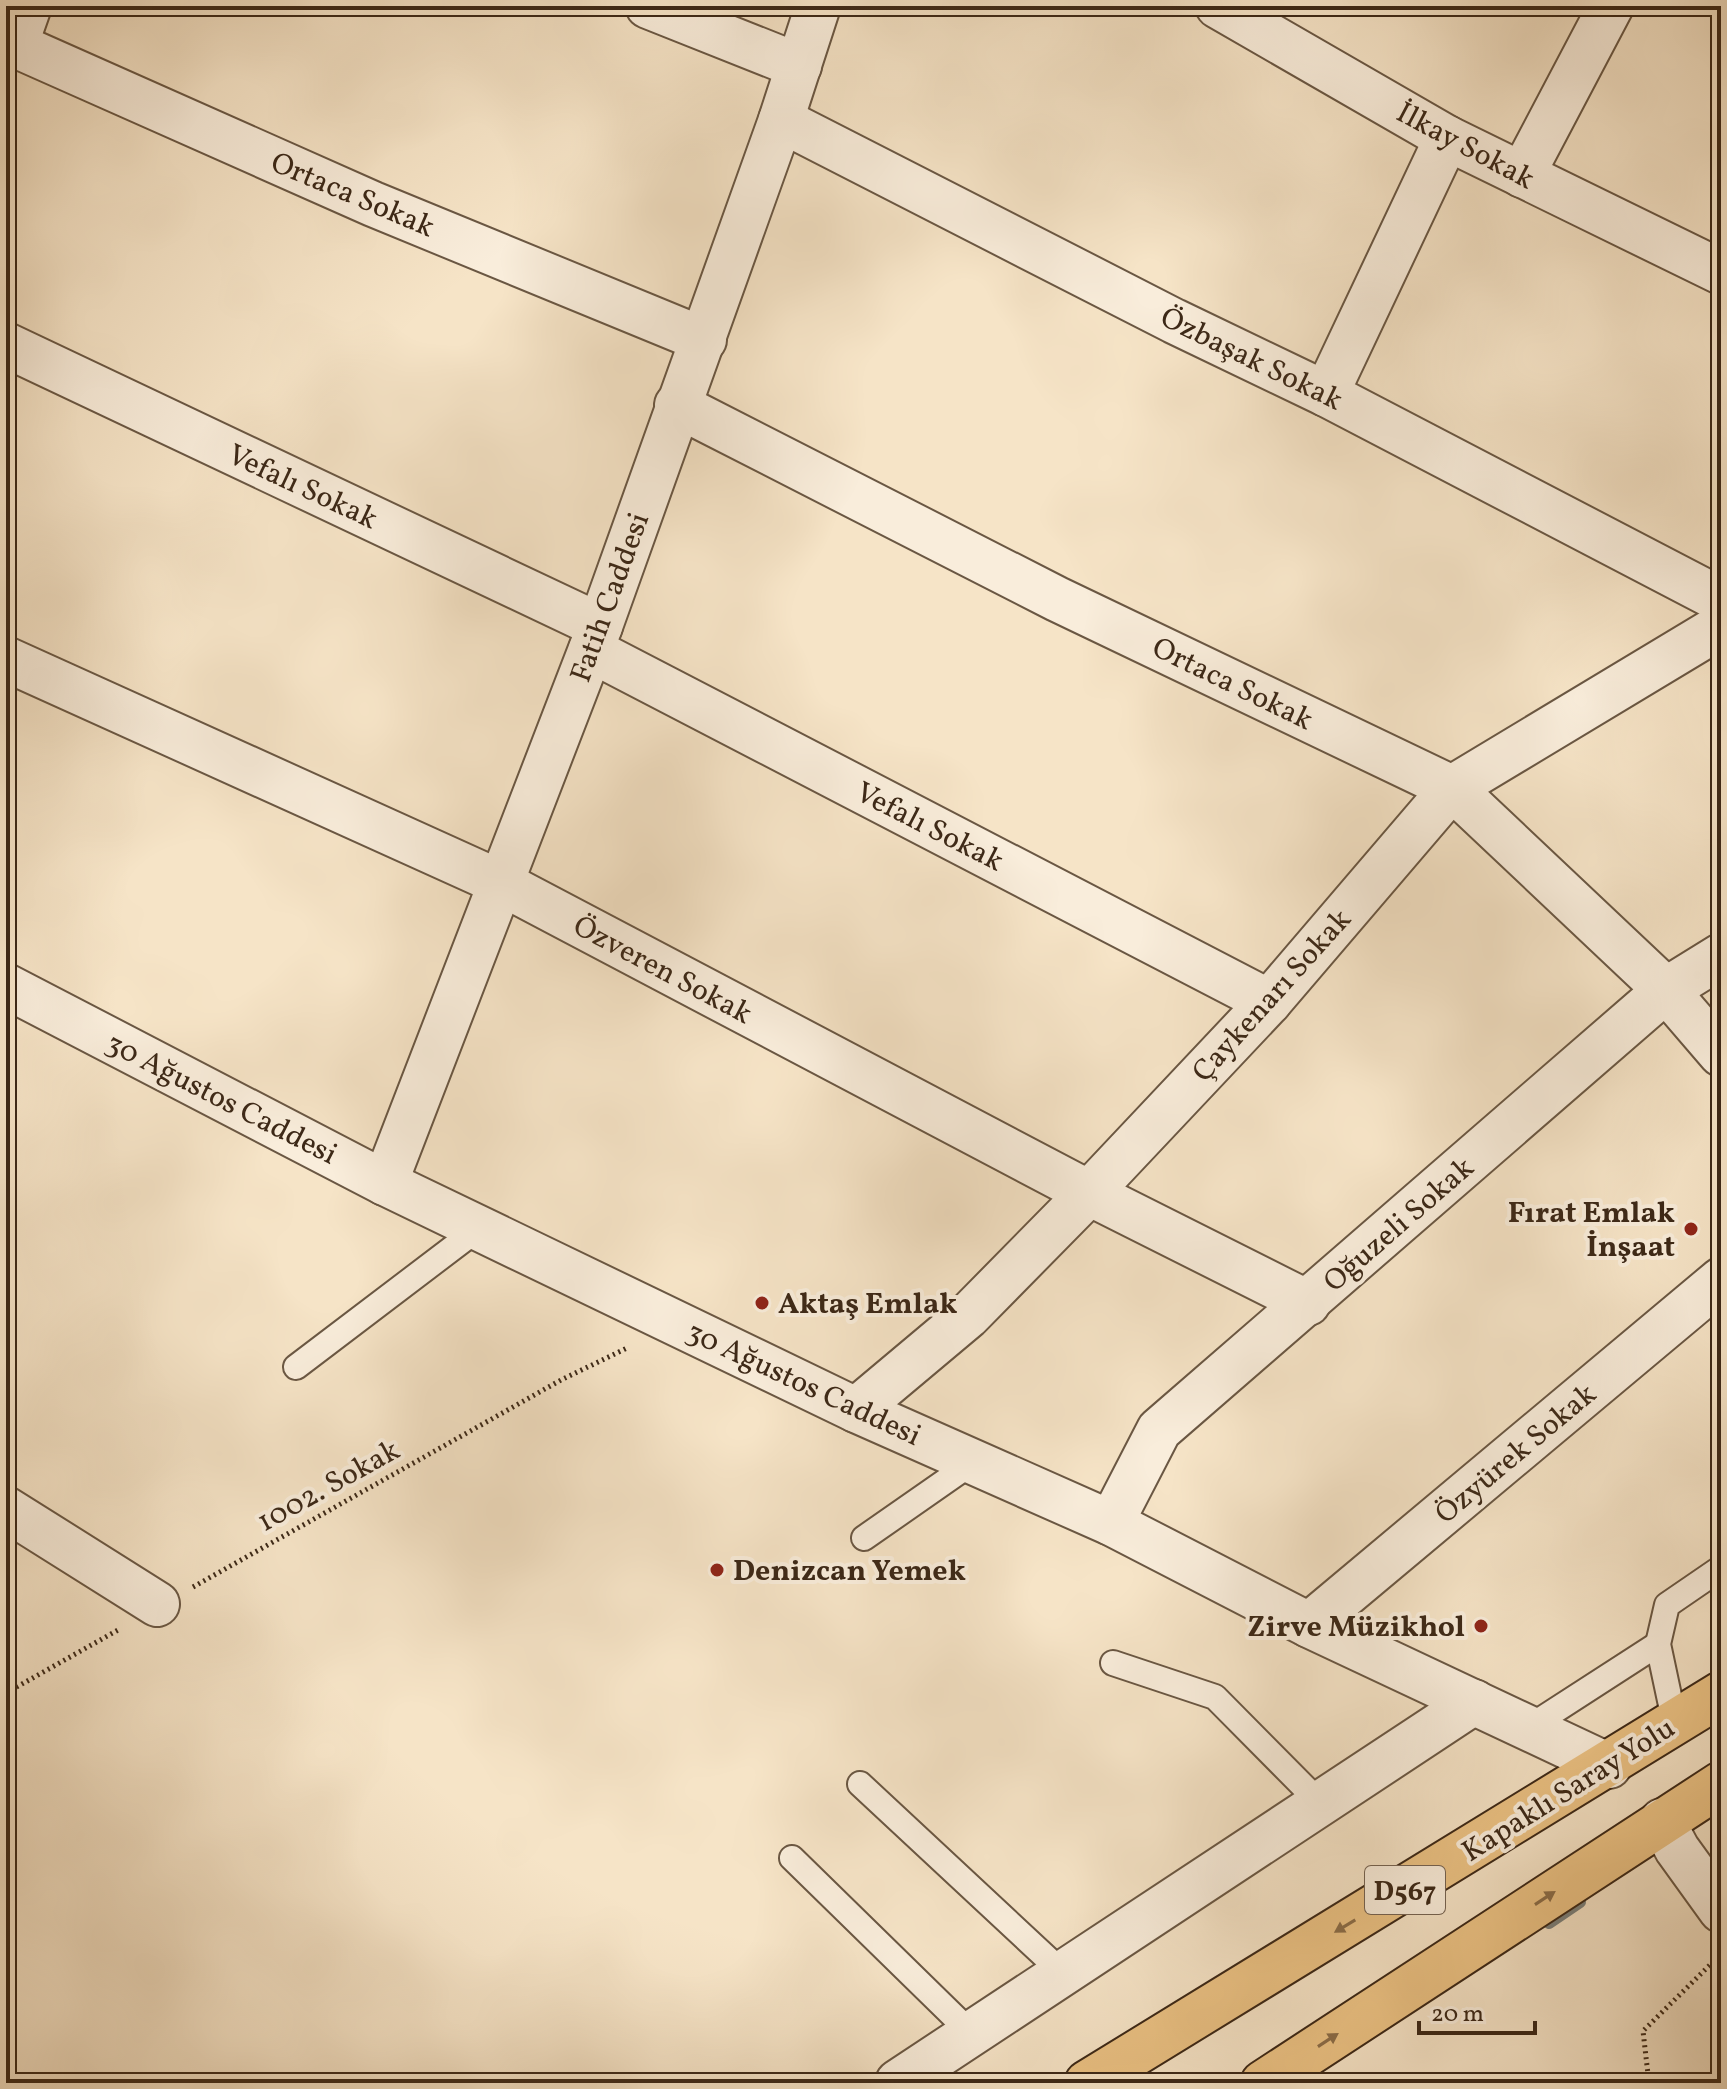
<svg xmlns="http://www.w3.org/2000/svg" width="1727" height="2089" font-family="Vollkorn,serif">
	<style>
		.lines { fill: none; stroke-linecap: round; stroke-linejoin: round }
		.stream { stroke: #7a807d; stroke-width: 12 }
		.service-casing { stroke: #6a5743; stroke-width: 28 }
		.minor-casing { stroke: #6a5743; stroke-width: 48 }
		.tertiary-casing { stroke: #6a5743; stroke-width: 48 }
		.trunk-casing { stroke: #3c2817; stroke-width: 48 }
		.path { stroke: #3c2817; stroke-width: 5; stroke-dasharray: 2 4; stroke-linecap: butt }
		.service { stroke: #f9eddb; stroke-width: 24 }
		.minor { stroke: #f9eddb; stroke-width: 44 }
		.tertiary { stroke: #f9eddb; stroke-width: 44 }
		.trunk { stroke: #ebc284; stroke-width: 44 }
		.oneway { fill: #8b6d48 }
		.poi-dot { fill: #8f2418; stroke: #f9eddb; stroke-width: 3 }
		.labels { text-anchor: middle; stroke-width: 8; stroke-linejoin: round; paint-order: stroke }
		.shield { fill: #f9eddb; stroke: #756352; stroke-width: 2 }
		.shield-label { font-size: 28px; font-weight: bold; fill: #3c2817 }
		.street-label { font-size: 30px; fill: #3c2817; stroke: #f9eddb }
		.poi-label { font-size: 30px; font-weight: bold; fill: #3c2817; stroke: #f9eddb; text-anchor: end }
	</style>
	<rect width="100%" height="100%" fill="#f6e4c7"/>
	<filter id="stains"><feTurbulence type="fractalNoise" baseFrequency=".0025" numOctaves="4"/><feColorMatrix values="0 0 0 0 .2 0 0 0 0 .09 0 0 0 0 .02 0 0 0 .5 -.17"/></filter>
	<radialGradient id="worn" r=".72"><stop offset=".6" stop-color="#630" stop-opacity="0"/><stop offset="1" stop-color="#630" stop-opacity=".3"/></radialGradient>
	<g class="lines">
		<!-- stream -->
		<polyline class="stream" points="1549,1923 1580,1902"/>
		<!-- service casing -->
		<g class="service-casing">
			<g id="service">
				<polyline points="296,1367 479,1228"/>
				<polyline points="864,1538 973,1462"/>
				<polyline points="1113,1663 1215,1697 1321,1804"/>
				<polyline points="1675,1724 1658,1644 1667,1605 1721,1568"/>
				<polyline points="1528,1728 1658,1644"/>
				<polyline points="860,1784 1064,1974"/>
				<polyline points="792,1858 973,2035"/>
			</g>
		</g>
		<!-- minor casing -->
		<g class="minor-casing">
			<g id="minor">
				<polyline points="648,6 799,66"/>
				<polyline points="1218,6 1447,138 1721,272"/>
				<polyline points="6,41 373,204 704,340"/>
				<polyline points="15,46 29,6"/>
				<polyline points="781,120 1174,321 1326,394 1721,600"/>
				<polyline points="1522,175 1611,6"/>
				<polyline points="6,345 600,626"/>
				<polyline points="1326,394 1447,138"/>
				<polyline points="677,405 1057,599 1452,788 1666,990 1721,1054"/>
				<polyline points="591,650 1269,1002"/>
				<polyline points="6,659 499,882 1089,1193 1308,1303"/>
				<polyline points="856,1410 968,1316 1089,1193 1269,1002 1452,788 1721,626"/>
				<polyline points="6,1509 157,1604"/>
				<polyline points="1111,1523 1159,1430 1666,990 1721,956"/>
				<polyline points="1309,1625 1721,1280"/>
				<polyline points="1662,1821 1677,1849 1721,1910"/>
				<polyline points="898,2082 1474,1702"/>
			</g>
		</g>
		<!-- tertiary casing -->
		<g class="tertiary-casing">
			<g id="tertiary">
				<polyline points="6,986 385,1183 856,1410 1111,1523 1309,1625 1609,1766"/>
				<polyline points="385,1183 600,626 781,120 818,6"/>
			</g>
		</g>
		<!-- trunk casing -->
		<g class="trunk-casing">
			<g id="trunk">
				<polyline points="1087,2083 1721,1694"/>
				<polyline points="1263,2083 1721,1784"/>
			</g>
		</g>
		<!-- path -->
		<g class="path">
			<polyline points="193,1587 561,1380 629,1347"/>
			<polyline points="6,1693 118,1630"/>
			<polyline points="1649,2083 1643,2031 1721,1954"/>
		</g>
		<!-- service -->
		<use href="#service" class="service"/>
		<!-- minor -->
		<use href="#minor" class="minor"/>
		<!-- tertiary -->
		<use href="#tertiary" class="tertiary"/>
		<!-- trunk -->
		<use href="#trunk" class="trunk"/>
	</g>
	<!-- one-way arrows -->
	<defs><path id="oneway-solid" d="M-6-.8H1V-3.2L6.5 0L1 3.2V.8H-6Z" transform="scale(2)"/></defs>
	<g class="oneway">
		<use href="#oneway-solid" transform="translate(1545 1898) rotate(-33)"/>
		<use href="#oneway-solid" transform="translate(1345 1926) rotate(149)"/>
		<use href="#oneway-solid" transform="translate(1328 2040) rotate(-33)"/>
	</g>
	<!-- markers -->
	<g class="poi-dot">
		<circle cx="1691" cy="1229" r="8"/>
		<circle cx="762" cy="1303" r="8"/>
		<circle cx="717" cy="1570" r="8"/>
		<circle cx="1481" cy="1626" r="8"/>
	</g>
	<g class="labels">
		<!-- shield labels -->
		<rect class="shield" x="1365" y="1866" width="80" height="48" rx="6"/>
		<g class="shield-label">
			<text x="1405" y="1900">D567</text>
		</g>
		<!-- street labels -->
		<g class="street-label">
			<text transform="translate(1466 145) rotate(28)" y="10">İlkay Sokak</text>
			<text transform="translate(353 194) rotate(23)" y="10">Ortaca Sokak</text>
			<text transform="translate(1252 358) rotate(26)" y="10">Özbaşak Sokak</text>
			<text transform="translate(303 486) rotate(25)" y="10">Vefalı Sokak</text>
			<text transform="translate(609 597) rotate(-70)" y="10">Fatih Caddesi</text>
			<text transform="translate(1233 683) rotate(26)" y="10">Ortaca Sokak</text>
			<text transform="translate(930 826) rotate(27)" y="10">Vefalı Sokak</text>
			<text transform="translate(663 969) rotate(28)" y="10">Özveren Sokak</text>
			<text transform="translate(1271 995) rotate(-48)" y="10">Çaykenarı Sokak</text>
			<text transform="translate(222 1098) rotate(27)" y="10">30 Ağustos Caddesi</text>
			<text transform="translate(1398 1224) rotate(-41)" y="10">Oğuzeli Sokak</text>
			<text transform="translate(804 1383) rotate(25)" y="10">30 Ağustos Caddesi</text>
			<text transform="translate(1515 1453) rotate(-40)" y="10">Özyürek Sokak</text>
			<text transform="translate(328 1485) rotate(-29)" y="10">1002. Sokak</text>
			<text transform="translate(1568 1789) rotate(-32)" y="10">Kapaklı Saray Yolu</text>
		</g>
		<!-- poi labels -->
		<g class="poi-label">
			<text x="1675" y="1222">Fırat Emlak<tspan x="1675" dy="34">İnşaat</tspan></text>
			<text x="778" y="1313" text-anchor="start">Aktaş Emlak</text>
			<text x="733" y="1580" text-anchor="start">Denizcan Yemek</text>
			<text x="1465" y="1636">Zirve Müzikhol</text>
		</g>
	</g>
	<!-- margin -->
	<rect width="1727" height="2089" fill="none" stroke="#f6e4c7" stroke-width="32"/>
	<rect x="8" y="8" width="1711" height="2073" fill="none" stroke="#3c2817" stroke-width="4"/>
	<rect x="16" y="16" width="1695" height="2057" fill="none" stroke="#3c2817" stroke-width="2"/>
	<!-- scale -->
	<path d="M1419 2021v12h116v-12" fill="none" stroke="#3c2817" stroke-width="4"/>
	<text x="1431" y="2021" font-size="24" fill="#3c2817" stroke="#f9eddb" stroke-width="6" paint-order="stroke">20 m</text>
	<rect width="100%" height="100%" filter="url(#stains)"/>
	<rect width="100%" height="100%" fill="url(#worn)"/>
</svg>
